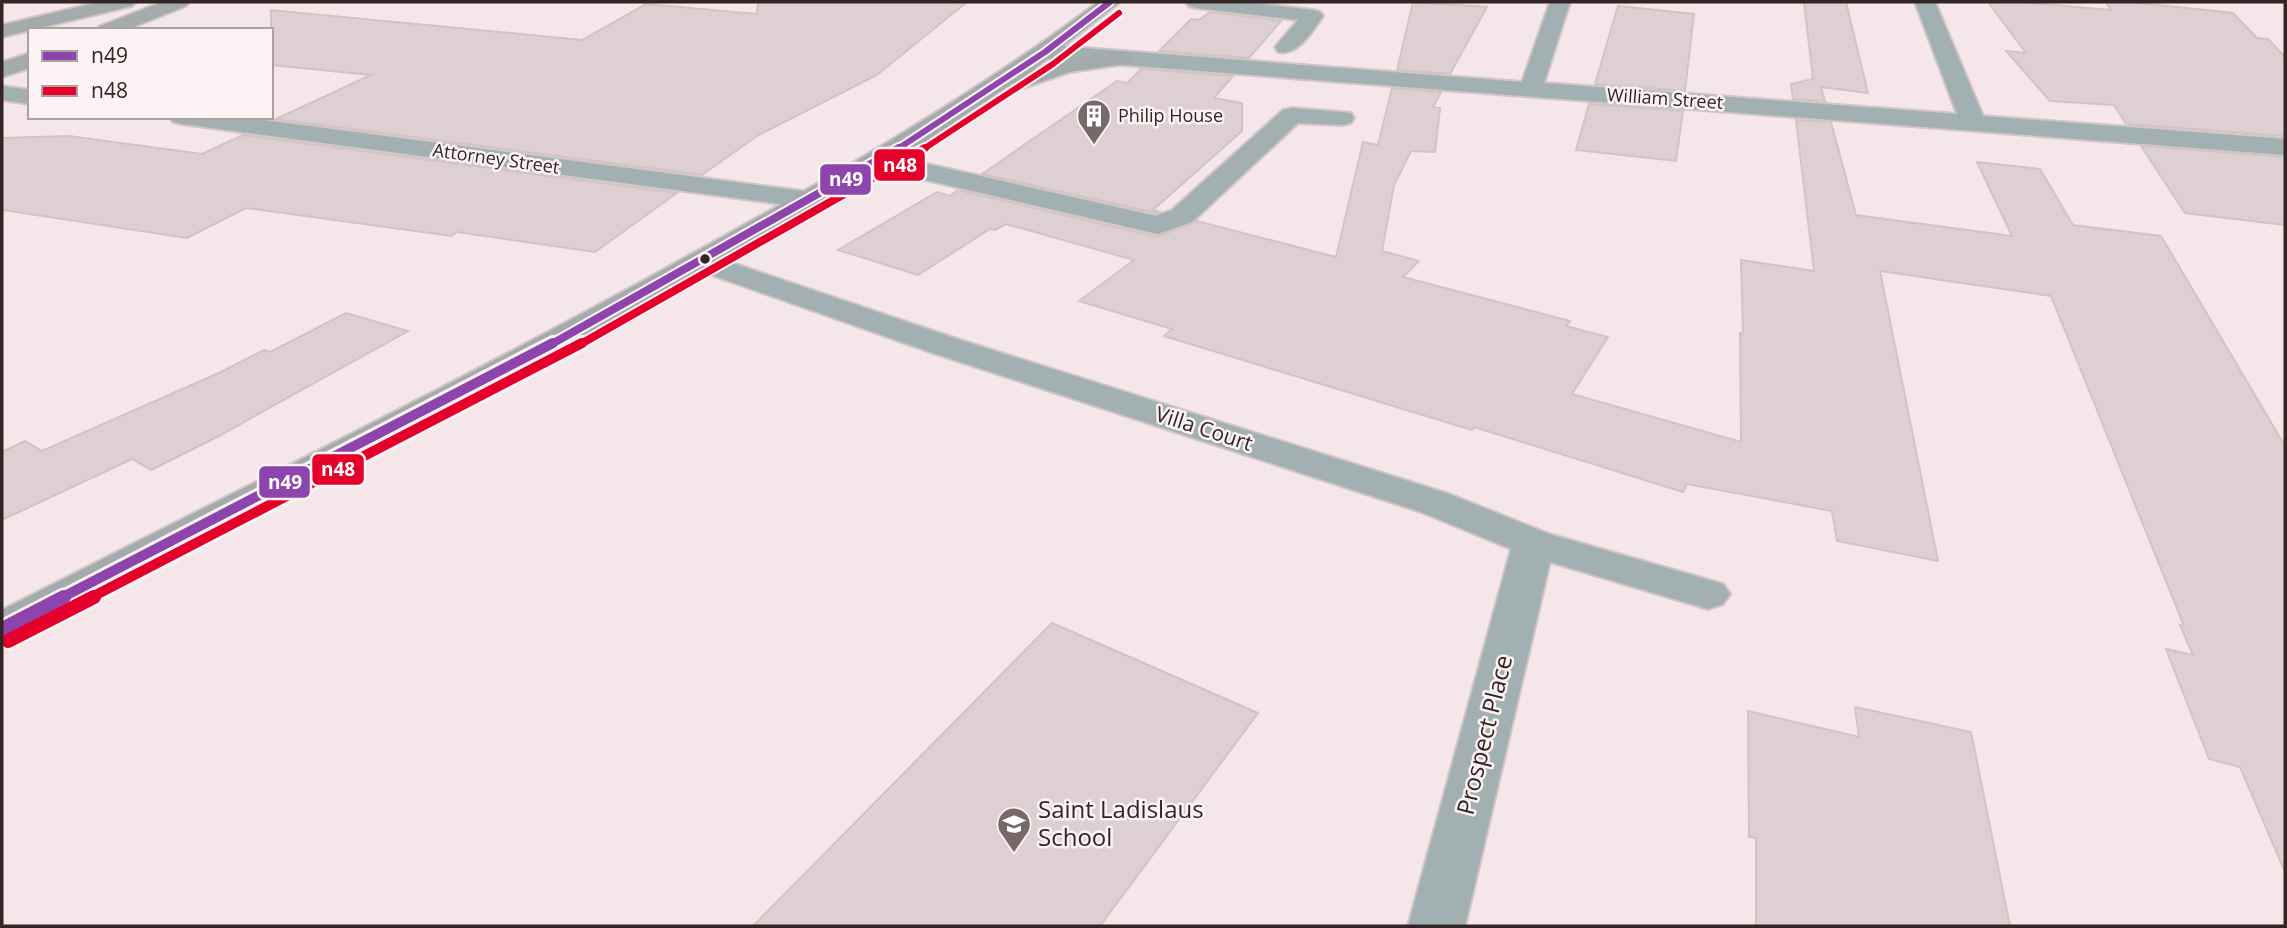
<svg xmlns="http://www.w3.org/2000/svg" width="2287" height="928" font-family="'Open Sans',sans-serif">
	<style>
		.building { fill: #ded0d2; stroke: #d1c4c5; stroke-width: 2 }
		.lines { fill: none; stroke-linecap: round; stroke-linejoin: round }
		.minor-casing { stroke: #d1c5c7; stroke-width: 4 }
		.major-casing { stroke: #d1c5c7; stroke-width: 4 }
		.minor { fill: #a2b0b2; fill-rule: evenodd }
		.major { fill: #a3abad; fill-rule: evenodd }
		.bus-1-far3-casing { stroke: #fcf3f4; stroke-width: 10 }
		.bus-1-far2-casing { stroke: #fcf3f4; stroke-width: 12 }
		.bus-1-far1-casing { stroke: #fcf3f4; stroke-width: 16 }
		.bus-1-casing { stroke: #fcf3f4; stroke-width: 19 }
		.bus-2-far3-casing { stroke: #fcf3f4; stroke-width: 10 }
		.bus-2-far2-casing { stroke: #fcf3f4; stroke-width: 12 }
		.bus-2-far1-casing { stroke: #fcf3f4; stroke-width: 16 }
		.bus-2-casing { stroke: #fcf3f4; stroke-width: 19 }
		.bus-1-far3 { stroke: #8e44ad; stroke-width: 6 }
		.bus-1-far2 { stroke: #8e44ad; stroke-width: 8 }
		.bus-1-far1 { stroke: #8e44ad; stroke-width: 10 }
		.bus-1 { stroke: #8e44ad; stroke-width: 14 }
		.bus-2-far3 { stroke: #e4002b; stroke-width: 6 }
		.bus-2-far2 { stroke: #e4002b; stroke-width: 8 }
		.bus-2-far1 { stroke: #e4002b; stroke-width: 10 }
		.bus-2 { stroke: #e4002b; stroke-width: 14 }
		.bus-dot { fill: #332425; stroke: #fcf3f4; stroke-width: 2.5 }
		.labels { text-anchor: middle; stroke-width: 5; stroke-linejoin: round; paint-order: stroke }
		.far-street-label { font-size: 18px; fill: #332425; stroke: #fcf3f4 }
		.far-poi-label { font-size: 18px; fill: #332425; stroke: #fcf3f4; text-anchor: start }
		.street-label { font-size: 21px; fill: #332425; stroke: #fcf3f4 }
		.near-street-label { font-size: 24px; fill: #332425; stroke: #fcf3f4 }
		.near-poi-label { font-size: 24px; fill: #332425; stroke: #fcf3f4; text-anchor: start }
		.line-badge { stroke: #fcf3f4; stroke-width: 2.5 }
		.badge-label { font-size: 19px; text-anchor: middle; font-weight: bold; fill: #fff }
	</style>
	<rect width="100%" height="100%" fill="#f5e7e9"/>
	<!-- building -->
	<g class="building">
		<polygon points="758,2 967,2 877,75 757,136 702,175 276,119 371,75 271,65 271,10 582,40 646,4 757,14"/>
		<polygon points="1413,2 1487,7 1450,74 1397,70"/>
		<polygon points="1804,2 1846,2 1868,93 1821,87 1825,101 1793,99 1791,84 1813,79"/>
		<polygon points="1988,2 2022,2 2111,10 2106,2 2130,2 2233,13 2257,38 2268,39 2285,57 2285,136 2126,124 2114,105 2050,101 2006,51 2026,53"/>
		<polygon points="1618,6 1694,14 1685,91 1595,84"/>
		<polygon points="1210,12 1281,21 1249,58 1159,51 1191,19 1199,20"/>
		<polygon points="1141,69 1233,76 1214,98 1242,103 1242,131 1153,210 1160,212 1156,213 982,174 1117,81 1127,83"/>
		<polygon points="1392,88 1441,92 1433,107 1440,108 1435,152 1411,151 1394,185 1382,251 1419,261 1403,277 1570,321 1566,326 1608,337 1572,394 1741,442 1740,333 1743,334 1741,260 1814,271 1796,120 1831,122 1856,215 2012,236 1977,162 2040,169 2073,225 2161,236 2285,446 2285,872 2240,767 2209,759 2166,649 2193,655 2180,625 2184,626 2051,296 1880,271 1938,561 1837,541 1832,511 1687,484 1683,492 1474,427 1472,430 1164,336 1172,329 1079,301 1134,260 1006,224 995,230 990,229 918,275 838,250 937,192 950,196 958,190 1157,237 1197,221 1336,257 1363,142 1378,145"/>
		<polygon points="1589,104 1683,111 1676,161 1576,150"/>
		<polygon points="243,135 677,193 595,252 457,232 451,236 246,208 187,238 2,210 2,138 69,136 202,154"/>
		<polygon points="2141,146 2285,157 2285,225 2185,213"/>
		<polygon points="346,313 408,331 217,437 151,470 132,459 2,520 2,452 25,441 42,451 221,372 264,350 270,352"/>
		<polygon points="1052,623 1258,713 1100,926 753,926"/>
		<polygon points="1855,707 1971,732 2010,926 1756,926 1756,838 1749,837 1748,711 1859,737"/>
	</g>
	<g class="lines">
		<!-- minor casing -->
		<g class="minor-casing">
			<g id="minor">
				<path d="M1186 2H1244L1313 10 1320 12 1323 16C1313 31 1298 56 1278 52L1275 47 1298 20 1196 8 1189 6Z"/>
				<polygon points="1550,2 1570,2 1544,83 1957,114 1915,2 1935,2 1983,116 2285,139 2285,155 1045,59 1037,57 1034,52 1037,47 1045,45 1522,82"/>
				<polygon points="2,86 30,90 30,104 2,100"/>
				<polygon points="1292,108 1351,113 1354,118 1351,123 1342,125 1298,123 1192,222 1158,234 870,167 866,161 870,155 879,153 1156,216 1172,210 1283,110"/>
				<polygon points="170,117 240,117 810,192 820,194 824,200 820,206 810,208 182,124 173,122"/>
				<polygon points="700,252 957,339 1449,494 1549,534 1723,584 1730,594 1723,604 1708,609 1550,562 1465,926 1408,926 1511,549 1421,512 933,353 689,267 685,261 689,255"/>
			</g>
		</g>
		<!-- major casing -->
		<g class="major-casing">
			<g id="major">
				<polygon points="100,2 135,2 132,6 2,37 2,25"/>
				<polygon points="162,2 189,2 186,6 126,30 97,30 100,26"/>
				<path d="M1098 2H1120L1033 70 1066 59 1124 51 1132 53 1135 58 1132 63 1070 72 1023 88 1013 83 904 156 611 326 18 640 2 644V610C234 492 469 378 697 251 835 175 971 97 1098 2Z"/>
				<polygon points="30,53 30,68 2,77 2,62"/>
			</g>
		</g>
		<!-- minor -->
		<use href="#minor" class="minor"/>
		<!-- major -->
		<use href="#major" class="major"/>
		<!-- bus-1-far3 casing -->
		<g class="bus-1-far3-casing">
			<polyline id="bus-1-far3" points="896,150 1045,52 1110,2"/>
		</g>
		<!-- bus-1-far2 casing -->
		<g class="bus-1-far2-casing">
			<polyline id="bus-1-far2" points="550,345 899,148"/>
		</g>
		<!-- bus-1-far1 casing -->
		<g class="bus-1-far1-casing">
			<polyline id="bus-1-far1" points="61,598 553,343"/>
		</g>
		<!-- bus-1 casing -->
		<g class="bus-1-casing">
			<polyline id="bus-1" points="2,629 64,597"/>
		</g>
		<!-- bus-2-far3 casing -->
		<g class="bus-2-far3-casing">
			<polyline id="bus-2-far3" points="922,150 1053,64 1119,13"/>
		</g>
		<!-- bus-2-far2 casing -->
		<g class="bus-2-far2-casing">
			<polyline id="bus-2-far2" points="579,345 925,148"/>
		</g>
		<!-- bus-2-far1 casing -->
		<g class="bus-2-far1-casing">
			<polyline id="bus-2-far1" points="90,598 582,343"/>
		</g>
		<!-- bus-2 casing -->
		<g class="bus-2-casing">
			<polyline id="bus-2" points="8,641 94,597"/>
		</g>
		<!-- bus-1-far3 -->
		<use href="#bus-1-far3" class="bus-1-far3"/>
		<!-- bus-1-far2 -->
		<use href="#bus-1-far2" class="bus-1-far2"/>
		<!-- bus-1-far1 -->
		<use href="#bus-1-far1" class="bus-1-far1"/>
		<!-- bus-1 -->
		<use href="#bus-1" class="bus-1"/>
		<!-- bus-2-far3 -->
		<use href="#bus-2-far3" class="bus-2-far3"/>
		<!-- bus-2-far2 -->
		<use href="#bus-2-far2" class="bus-2-far2"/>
		<!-- bus-2-far1 -->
		<use href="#bus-2-far1" class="bus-2-far1"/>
		<!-- bus-2 -->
		<use href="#bus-2" class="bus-2"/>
	</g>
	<!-- icons -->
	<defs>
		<g id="building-pin" transform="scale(1.75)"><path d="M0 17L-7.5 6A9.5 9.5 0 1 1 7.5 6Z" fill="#77686a" stroke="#fcf3f4"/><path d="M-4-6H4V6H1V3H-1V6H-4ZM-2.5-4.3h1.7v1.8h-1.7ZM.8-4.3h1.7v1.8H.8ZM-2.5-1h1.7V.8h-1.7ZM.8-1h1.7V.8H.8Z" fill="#fff"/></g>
		<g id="school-pin" transform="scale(1.75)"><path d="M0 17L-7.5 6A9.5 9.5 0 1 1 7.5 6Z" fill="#77686a" stroke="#fcf3f4"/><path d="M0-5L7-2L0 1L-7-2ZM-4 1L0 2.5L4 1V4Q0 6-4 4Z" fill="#fff"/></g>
	</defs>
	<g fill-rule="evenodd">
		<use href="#building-pin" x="1094" y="116"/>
		<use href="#school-pin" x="1014" y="824"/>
	</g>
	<!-- markers -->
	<circle class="bus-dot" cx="705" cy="259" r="6"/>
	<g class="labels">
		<!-- far-street labels -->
		<g class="far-street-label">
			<text transform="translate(1665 99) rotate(4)" y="6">William Street</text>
			<text transform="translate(496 159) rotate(8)" y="6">Attorney Street</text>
		</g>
		<!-- far-poi labels -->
		<g class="far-poi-label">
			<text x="1118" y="122">Philip House</text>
		</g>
		<!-- street labels -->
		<g class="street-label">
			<text transform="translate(1204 429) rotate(18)" y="7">Villa Court</text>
		</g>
		<!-- near-street labels -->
		<g class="near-street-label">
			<text transform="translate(1485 735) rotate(-76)" y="8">Prospect Place</text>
		</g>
		<!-- near-poi labels -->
		<g class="near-poi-label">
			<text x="1038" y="818">Saint Ladislaus<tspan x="1038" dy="28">School</tspan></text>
		</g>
	</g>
	<g class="line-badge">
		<rect x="873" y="148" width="53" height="34" rx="7" fill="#e4002b"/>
		<rect x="819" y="163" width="53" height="33" rx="7" fill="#8e44ad"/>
		<rect x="311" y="453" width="54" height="33" rx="7" fill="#e4002b"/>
		<rect x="258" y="465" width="53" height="34" rx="7" fill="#8e44ad"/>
	</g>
	<g class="badge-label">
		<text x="900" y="172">n48</text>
		<text x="846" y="186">n49</text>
		<text x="338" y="476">n48</text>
		<text x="285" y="489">n49</text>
	</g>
	<!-- border -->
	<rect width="2287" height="928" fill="none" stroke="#332425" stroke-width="7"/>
	<!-- legend -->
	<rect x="28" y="28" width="245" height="91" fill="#fcf3f4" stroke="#aca0a1" stroke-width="2"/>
	<rect x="42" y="51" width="35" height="10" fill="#8e44ad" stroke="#aca0a1" stroke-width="2"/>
	<text x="91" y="63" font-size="21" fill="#332425">n49</text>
	<rect x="42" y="86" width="35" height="10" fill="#e4002b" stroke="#aca0a1" stroke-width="2"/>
	<text x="91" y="98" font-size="21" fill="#332425">n48</text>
</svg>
